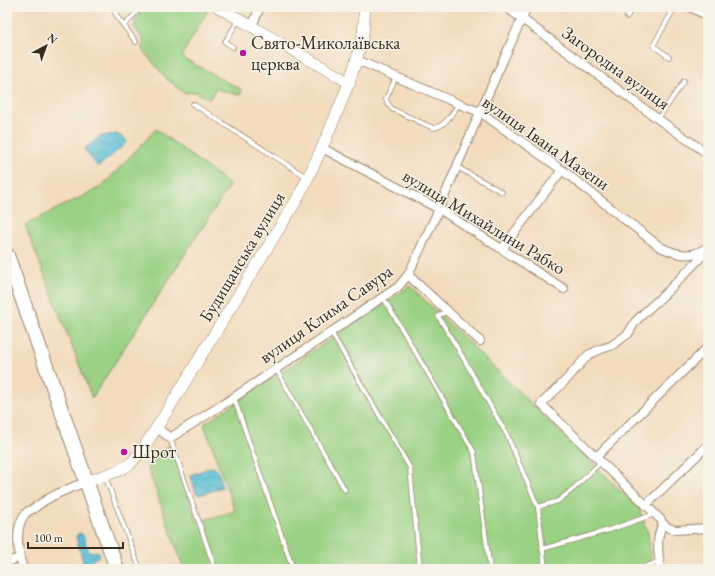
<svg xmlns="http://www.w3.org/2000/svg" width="715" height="576" font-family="'EB Garamond',serif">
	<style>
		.garden { fill: #9ad184; stroke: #6a7e51 }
		.water { fill: url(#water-waves); stroke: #4a757a }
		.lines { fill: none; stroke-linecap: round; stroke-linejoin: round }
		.lane-casing { stroke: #97836e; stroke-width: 5.5 }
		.street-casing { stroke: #97836e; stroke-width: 10 }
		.secondary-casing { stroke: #97836e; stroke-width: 12 }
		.highway-casing { stroke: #97836e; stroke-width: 16 }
		.lane { stroke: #fff; stroke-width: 4 }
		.street { stroke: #fff; stroke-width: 8 }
		.secondary { stroke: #fff; stroke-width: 11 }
		.highway { stroke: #fff; stroke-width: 14 }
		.poi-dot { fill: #b5179e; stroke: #f7f3e8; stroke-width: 1.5 }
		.labels { text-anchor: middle; stroke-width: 3; stroke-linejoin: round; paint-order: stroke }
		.poi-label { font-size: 18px; fill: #3b2a1e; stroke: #f7f3e8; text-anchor: start }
		.street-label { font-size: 18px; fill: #3b2a1e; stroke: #f7f3e8 }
	</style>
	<defs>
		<pattern id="water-waves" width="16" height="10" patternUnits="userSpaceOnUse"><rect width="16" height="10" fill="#58c0d5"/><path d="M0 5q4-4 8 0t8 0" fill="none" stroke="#4a9cac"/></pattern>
	</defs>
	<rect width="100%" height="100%" fill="#f7f3e8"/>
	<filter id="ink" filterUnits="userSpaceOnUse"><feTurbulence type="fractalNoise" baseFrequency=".025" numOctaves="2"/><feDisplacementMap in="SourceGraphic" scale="8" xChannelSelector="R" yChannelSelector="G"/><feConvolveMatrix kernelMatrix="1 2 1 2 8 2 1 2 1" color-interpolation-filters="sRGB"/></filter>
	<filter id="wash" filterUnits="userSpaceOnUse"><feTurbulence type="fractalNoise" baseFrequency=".012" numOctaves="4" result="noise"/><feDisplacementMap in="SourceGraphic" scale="16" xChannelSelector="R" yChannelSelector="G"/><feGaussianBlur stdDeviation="0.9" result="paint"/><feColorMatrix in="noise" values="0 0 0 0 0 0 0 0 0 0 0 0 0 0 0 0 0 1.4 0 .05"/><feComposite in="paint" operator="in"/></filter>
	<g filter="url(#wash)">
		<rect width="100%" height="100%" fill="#f3dcbd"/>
		<!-- garden -->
		<g class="garden">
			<path d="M144 7H208L209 8 181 57 242 90 240 95 215 89 210 99 196 92 184 93 167 79 143 51C145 40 141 36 134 27 135 18 138 14 144 7Z"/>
			<polygon points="156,129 230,185 92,398 25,225 101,187"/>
			<polygon points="410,286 639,508 648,533 652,569 184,569 147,466 171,444 197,522 235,511 204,424"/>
		</g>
		<!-- water -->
		<g class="water">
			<polygon points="117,134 127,141 125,144 98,167 84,149 101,136"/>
			<path d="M212 467C220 470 220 480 222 487L200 495 196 493 191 477V475Z"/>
			<path d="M81 533C86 538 85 548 91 552L98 551 100 556 92 560 95 569H85L76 537 78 534Z"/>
		</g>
	</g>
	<g filter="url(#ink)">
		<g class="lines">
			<!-- lane casing -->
			<g class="lane-casing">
				<g id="lane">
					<polyline points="112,7 118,18 136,42"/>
					<polyline points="627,17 632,7"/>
					<polyline points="124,26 141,7"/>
					<polyline points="233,47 225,42 239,19"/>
					<polyline points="669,57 655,47 654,44 675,7"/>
					<path d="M396 77 386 99 388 104 392 109 433 128C445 127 452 113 459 104"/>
					<polyline points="193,104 308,178"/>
					<polyline points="658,119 684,81"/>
					<polyline points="457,167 502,192"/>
					<polyline points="383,297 474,452 490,569"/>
					<polyline points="447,311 438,316 458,349 507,435 538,507 545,569"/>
					<polyline points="331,332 410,468 420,569"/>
					<polyline points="276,369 345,490"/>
					<polyline points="234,398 293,569"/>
					<polyline points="170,438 215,569"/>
					<polyline points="105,476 140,569"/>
					<polyline points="538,507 558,501 572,490 601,462"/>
					<polyline points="542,549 609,530 655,514"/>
					<polyline points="638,569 659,562"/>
				</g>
			</g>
			<!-- street casing -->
			<g class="street-casing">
				<g id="street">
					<polyline points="506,7 658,119 708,154"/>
					<polyline points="690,7 708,16"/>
					<polyline points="252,26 260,7"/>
					<path d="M357 60 459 104 480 112 562 170 660 247C672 252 683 257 696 253 700 252 704 249 708 247"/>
					<polyline points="322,148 439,209 564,289"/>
					<polyline points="502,249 562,170"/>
					<polyline points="408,275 480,341"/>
					<polyline points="157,428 170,438 233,398 398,287 408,275 439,209 480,112 527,7"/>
					<polyline points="596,457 708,347"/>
					<polyline points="646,505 708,445"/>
					<polyline points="663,524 669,528 676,530 708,528"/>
					<polyline points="7,562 19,558"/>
					<path d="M23 569C18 553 14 528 25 514 27 512 30 510 33 509 49 496 67 489 86 482"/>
					<path d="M660 569C659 555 655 537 663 524L661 520 646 505 541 404 567 379 588 355 601 349 611 346 628 334 635 322 645 312 667 292 708 250"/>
				</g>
			</g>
			<!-- secondary casing -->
			<g class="secondary-casing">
				<g id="secondary">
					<polyline points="218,7 350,83"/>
					<path d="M86 482 120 470 131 463 142 450 166 413 296 201C311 173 324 144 336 115 347 89 357 63 363 34 364 25 364 16 365 7"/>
				</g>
			</g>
			<!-- highway casing -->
			<g class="highway-casing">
				<polyline id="highway" points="7,255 117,569"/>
			</g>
			<!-- lane -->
			<use href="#lane" class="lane"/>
			<!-- street -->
			<use href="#street" class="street"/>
			<!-- secondary -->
			<use href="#secondary" class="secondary"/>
			<!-- highway -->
			<use href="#highway" class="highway"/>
		</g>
	</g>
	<!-- markers -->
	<g class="poi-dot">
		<circle cx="243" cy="53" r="4"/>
		<circle cx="124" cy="452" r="4"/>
	</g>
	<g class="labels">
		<!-- poi labels -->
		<g class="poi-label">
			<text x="251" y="49">Свято-Миколаївська<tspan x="251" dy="21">церква</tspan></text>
			<text x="132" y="458">Шрот</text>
		</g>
		<!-- street labels -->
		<g class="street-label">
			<text transform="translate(616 68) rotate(36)" y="6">Загородна вулиця</text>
			<text transform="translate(546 143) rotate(35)" y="6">вулиця Івана Мазепи</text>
			<text transform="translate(484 222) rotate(31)" y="6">вулиця Михайлини Рабко</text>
			<text transform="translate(242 257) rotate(-59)" y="6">Будищанська вулиця</text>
			<text transform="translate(326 314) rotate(-35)" y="6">вулиця Клима Савура</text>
		</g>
	</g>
	<!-- margin -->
	<rect width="715" height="576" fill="none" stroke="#f7f3e8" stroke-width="24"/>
	<!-- north arrow -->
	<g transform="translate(46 46) rotate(41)" stroke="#f7f3e8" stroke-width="3" paint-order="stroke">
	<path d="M0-3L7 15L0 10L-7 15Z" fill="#3b2a1e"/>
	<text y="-6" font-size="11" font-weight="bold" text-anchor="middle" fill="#3b2a1e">N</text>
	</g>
	<!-- scale -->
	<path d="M28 542v6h95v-6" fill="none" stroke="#3b2a1e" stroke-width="2"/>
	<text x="34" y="542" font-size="12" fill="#3b2a1e" stroke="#f7f3e8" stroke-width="3" paint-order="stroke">100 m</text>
</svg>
